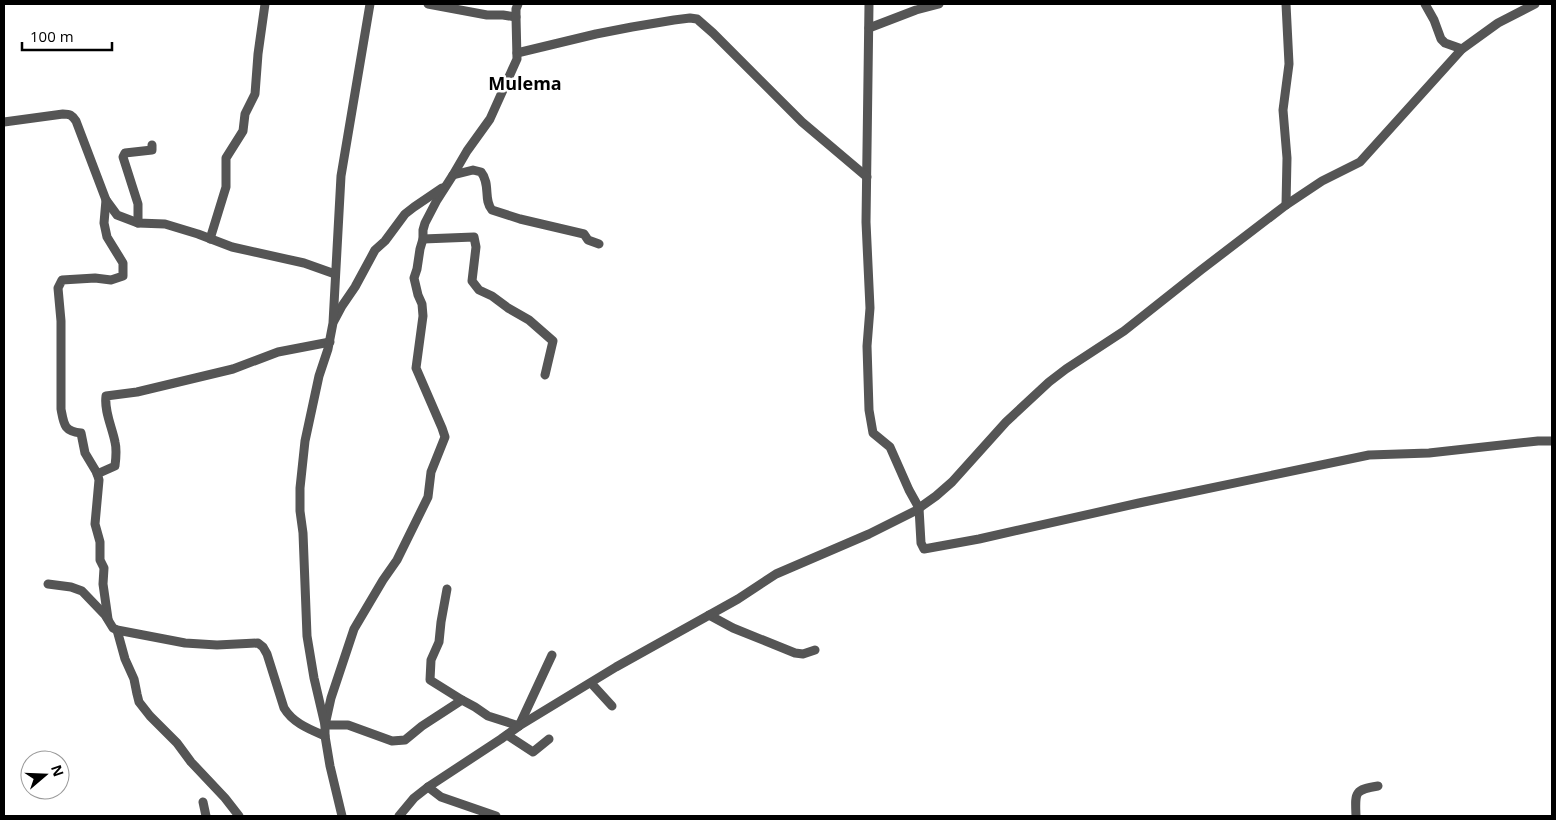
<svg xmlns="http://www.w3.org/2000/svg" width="1556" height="820" font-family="'Open Sans',sans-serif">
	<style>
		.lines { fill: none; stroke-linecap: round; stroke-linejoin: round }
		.minor { stroke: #555; stroke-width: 9 }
		.labels { text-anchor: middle; stroke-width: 5; stroke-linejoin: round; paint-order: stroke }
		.quarter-label { font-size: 18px; font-weight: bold; fill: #000; stroke: #fff }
	</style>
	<rect width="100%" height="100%" fill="#fff"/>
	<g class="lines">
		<!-- minor -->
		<g class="minor">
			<polyline points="428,4 487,15 503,15 516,17"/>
			<polyline points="518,4 516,9 516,17 517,59 490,119 467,151 453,175 437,200 425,223 423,230 423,239 420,249 417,269 414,278 418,295 422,304 423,316 416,368 442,428 445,437 431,472 428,497 397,560 383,580 354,629 331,698 325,725 348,725 392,741 405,740 422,726 462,700 475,707 488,716 519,726 552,655"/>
			<polyline points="869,4 866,222 870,308 867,346 869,410 873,433 890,447 909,490 919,508 921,543 924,549 979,539 1139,503 1369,455 1429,453 1538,441 1552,441"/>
			<polyline points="1425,4 1434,20 1441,39 1445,43 1462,49"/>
			<polyline points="869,28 916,10 939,4"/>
			<polyline points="517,53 596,34 632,27 674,20 690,18 697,19 713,33 802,122 867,177"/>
			<path d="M4 122 63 114C70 114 72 115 76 121L106 200 117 215 138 223 165 224 198 234 232 247 304 263 335 274"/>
			<path d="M453 175 473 170 481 172C491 184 483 200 492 210L520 219 584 234 588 240 599 244"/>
			<path d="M106 200 104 223 107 237 123 263V276L111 280 95 278 62 280 58 288 61 321V409C64 425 64 431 81 433L85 453 97 473 99 480 95 524 100 542V560L104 568 103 584 108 619"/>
			<polyline points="1286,205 1287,158 1283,110 1289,64 1286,4"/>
			<polyline points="138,223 138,204 123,157 125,153 152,150 152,145"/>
			<polyline points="210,239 226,187 226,158 243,131 245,114 255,94 258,54 265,4"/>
			<polyline points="423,239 474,237 476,247 472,281 479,290 492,296 508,308 529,320 553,341 545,375"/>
			<polyline points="334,321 342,306 355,287 375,250 385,241 405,214 414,207 442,188"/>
			<path d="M97 474 115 466C116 458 117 450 115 442 112 427 104 411 106 396L137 392 233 369 278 352 330 342"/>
			<path d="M48 584 71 587 82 591 105 615 113 628 117 630 185 643 217 645 258 643 263 647 267 654 284 708C293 723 309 729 325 736"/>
			<polyline points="447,589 441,622 439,642 431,660 430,680 462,700"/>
			<polyline points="709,615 733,628 795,653 803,654 815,650"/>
			<polyline points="117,630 125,659 134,679 137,694 139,702 150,716 177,743 191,762 225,798 239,816"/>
			<polyline points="591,683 612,706"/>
			<polyline points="507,735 533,752 549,739"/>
			<polyline points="428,787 441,797 496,816"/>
			<polyline points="203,802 206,816"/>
			<polyline points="342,816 330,766 325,736 325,725 314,678 307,636 303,533 300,511 300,488 305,441 319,376 328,349 333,323 341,176 370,4"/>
			<polyline points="399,816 414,798 428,787 501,739 519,726 616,667 738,599 776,574 869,534 915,511 936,496 952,482 1006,422 1049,382 1066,369 1124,331 1201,270 1286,205 1322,181 1360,162 1462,49 1498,23 1535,4"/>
			<path d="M1356 816C1355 792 1354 790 1378 786"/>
		</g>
	</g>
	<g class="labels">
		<!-- quarter labels -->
		<g class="quarter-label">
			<text x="525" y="90">Mulema</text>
		</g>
	</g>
	<!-- border -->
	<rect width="1556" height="820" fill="none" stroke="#000000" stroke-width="10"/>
	<!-- north arrow -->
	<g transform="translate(45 775) rotate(71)"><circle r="24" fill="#ffffff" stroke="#999999"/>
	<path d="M0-4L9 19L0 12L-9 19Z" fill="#000000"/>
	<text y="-8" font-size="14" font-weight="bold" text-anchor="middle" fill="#000000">N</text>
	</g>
	<!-- scale -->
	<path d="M22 42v8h90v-8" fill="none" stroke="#000000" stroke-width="2.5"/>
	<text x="30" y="42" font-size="15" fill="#000000" stroke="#ffffff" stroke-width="4" paint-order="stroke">100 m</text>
</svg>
